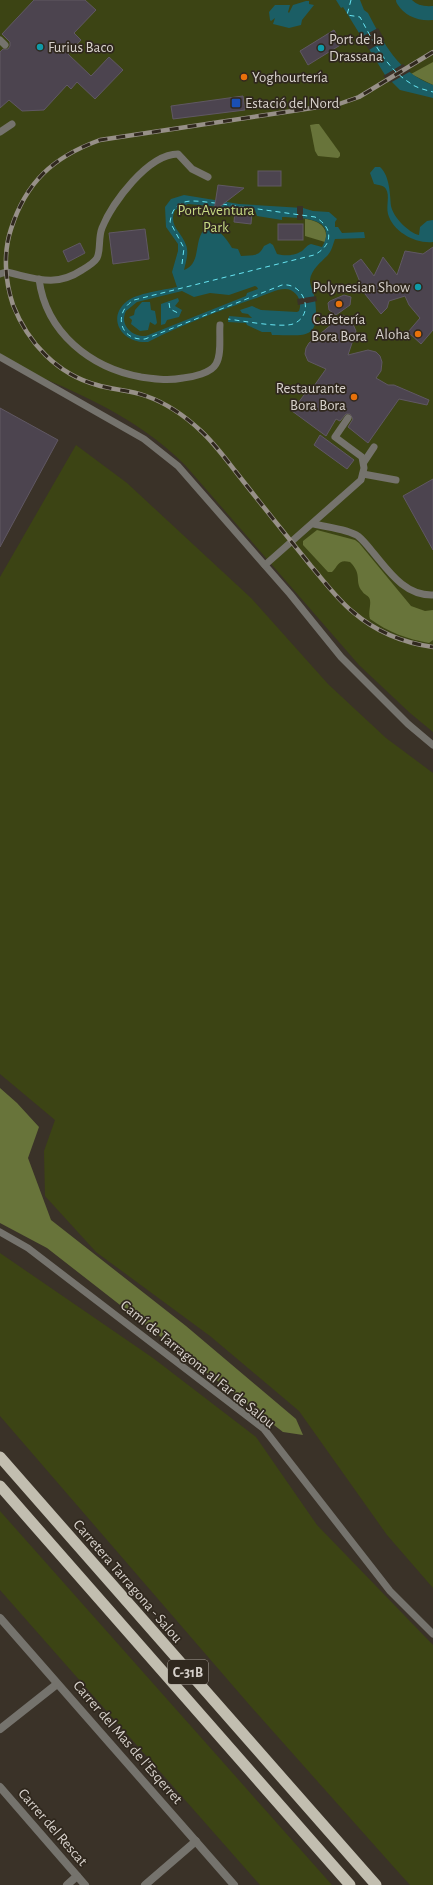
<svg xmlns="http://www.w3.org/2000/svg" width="433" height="1885" font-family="'Alegreya Sans',sans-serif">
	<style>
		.green { fill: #3c4414 }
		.forest { fill: #68743a }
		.water { fill: #1b5e65; fill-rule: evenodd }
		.pier { fill: #3a3228 }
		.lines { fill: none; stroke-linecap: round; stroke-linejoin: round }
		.canal { stroke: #1b5e65; stroke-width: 14 }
		.ferry { stroke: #67e5f3; stroke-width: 1; stroke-dasharray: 5 4; stroke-linecap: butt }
		.building { fill: #4c444f; stroke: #605863 }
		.service { stroke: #75736d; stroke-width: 7 }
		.pedestrian { stroke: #75736d; stroke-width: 8 }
		.minor { stroke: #75736d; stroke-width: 8 }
		.trunk { stroke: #c2beb0; stroke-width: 11 }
		.rail-casing { stroke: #979088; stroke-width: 4.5 }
		.rail { stroke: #30281e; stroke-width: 3; stroke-dasharray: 9; stroke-linecap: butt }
		.culture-dot { fill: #0f9aa8; stroke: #30281e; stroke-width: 1.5 }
		.food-dot { fill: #e8710a; stroke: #30281e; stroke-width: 1.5 }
		.transit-dot { fill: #1a4fb4; stroke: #30281e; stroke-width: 1.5 }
		.labels { text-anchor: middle; stroke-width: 3.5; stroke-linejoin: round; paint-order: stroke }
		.shield { fill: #30281e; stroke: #a59e97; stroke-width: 1 }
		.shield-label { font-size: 14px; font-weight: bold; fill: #d7d1cb }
		.poi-label { font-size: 15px; fill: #d7d1cb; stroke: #30281e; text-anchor: start }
		.park-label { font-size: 15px; fill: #c6d983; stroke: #30281e }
		.street-label { font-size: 15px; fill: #d7d1cb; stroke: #30281e }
	</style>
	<rect width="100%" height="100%" fill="#3a3228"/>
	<!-- green -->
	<g class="green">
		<path d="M0 0H433V732L410 713 359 665 185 465C135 414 65 387 0 360Z"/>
		<polygon points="76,445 127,483 251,598 328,684 386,738 433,773 433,1588 387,1535 299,1411 210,1336 96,1252 45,1196 44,1151 55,1120 0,1074 0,577"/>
		<polygon points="0,1253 153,1358 256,1437 317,1525 433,1645 433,1885 410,1885 400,1874 253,1709 0,1416"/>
		<polygon points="0,1511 332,1885 260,1885 0,1590"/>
	</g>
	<!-- forest -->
	<g class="forest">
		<polygon points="433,62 433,85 411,74"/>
		<polygon points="316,124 319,124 340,153 340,156 338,158 318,156 315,151 310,125"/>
		<path d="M305 219C317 220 330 227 325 242L305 236Z"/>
		<path d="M317 530 355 540 359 543 411 606 425 611 433 610V640L429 643C407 639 388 632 370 619 368 612 371 606 370 600 369 595 364 595 362 591 354 581 363 575 350 562 338 559 339 565 332 572H328L303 545V541Z"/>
		<polygon points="0,1088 17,1103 39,1127 28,1158 51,1220 186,1326 296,1419 303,1435 283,1432 47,1248 0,1223"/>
	</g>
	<!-- water -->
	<g class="water">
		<path d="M336 0H360L364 10 368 13C385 45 397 71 433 85V98L400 90 385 75 343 7 341 8Z"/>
		<polygon points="306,1 309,1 309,4 314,5 302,20 301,25 289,28 273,24 275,18 271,21 270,20 269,12 275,5 290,5 288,12 289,13 293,5"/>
		<path d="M375 167H380C390 176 390 195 391 206 393 217 409 233 419 235L420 227 427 221 433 220V242C416 244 393 232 388 214 386 205 390 196 386 189 384 185 378 185 374 184L370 173Z"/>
		<path d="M184 195 239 204 303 208 313 211 329 212 337 219 335 222V227H338L342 233 364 232 365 238 335 239C333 244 332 251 327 256 321 262 311 270 310 280 310 287 314 293 315 299 320 341 307 335 272 335L271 332H262L247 325 246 323 228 322 229 316 252 318 248 314 242 313 240 310 252 306 261 310 297 312 299 311C303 301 296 289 285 289 277 289 267 294 259 297 222 310 183 324 148 342 123 344 106 319 126 302 136 293 164 290 177 287L172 272 178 251V244L166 227 165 207 171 199ZM188 204 255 210 257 216 282 220V217C301 218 339 217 322 247L311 244C305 246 305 250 300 252 294 256 284 256 277 254L273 245 270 243 264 246C259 257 253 255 241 256L238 249 232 248C227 239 218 227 207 227 192 238 203 263 184 270 186 262 189 253 186 245 181 231 168 226 175 210ZM255 286 257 287 258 289 247 293 246 296 146 336C132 337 119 325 126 311L137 302 182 291 194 297 210 293 229 295Z"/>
		<polygon points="178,298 179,301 175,306 182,310 179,317 167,320 165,324 161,325 161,304"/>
		<polygon points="142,302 150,302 151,310 155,311 157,323 155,325 150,322 148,330 140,331 131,324 132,320 129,317 134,315 135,310"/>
	</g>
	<!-- pier -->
	<g class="pier">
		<polygon points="378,28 385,40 369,50 361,37"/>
		<polygon points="403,64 411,71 390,83 383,76"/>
		<rect x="297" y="206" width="6" height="14"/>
		<polygon points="316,296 317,301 298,305 297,299"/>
	</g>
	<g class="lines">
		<!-- canal -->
		<path class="canal" d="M403 0C410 11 421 14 433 13"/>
		<!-- ferry -->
		<g class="ferry">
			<path d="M351 0 347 15 360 17C373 41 386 68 410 83 416 88 426 90 433 92"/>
			<path d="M222 204 315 217C333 227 334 245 314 255L134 300C113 312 119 341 145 339L282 285C304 282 316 315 293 324 281 328 243 321 228 319"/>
			<path d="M182 264 184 248 170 222C174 195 194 201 215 203"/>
			<polyline points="169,303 170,309 180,314"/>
		</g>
	</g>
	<!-- building -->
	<g class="building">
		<polygon points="34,0 85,0 96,10 74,33 81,40 68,54 91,76 109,57 123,70 95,99 77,82 71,89 67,85 44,110 22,111 9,100 0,108 0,52 3,49 8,49 10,46 10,42 2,34"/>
		<polygon points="334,30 342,44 308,65 300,51"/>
		<polygon points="243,96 245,110 173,119 171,106"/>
		<rect x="258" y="171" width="23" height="15"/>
		<polygon points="218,185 244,188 214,211"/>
		<polygon points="235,210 252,212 251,224 234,222"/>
		<rect x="278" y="224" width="25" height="16"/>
		<polygon points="145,229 149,259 113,264 109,233"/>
		<polygon points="80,243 85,253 68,262 63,251"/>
		<polygon points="433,247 433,330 421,344 408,332 420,318 409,305 405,296 389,301 387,308 381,314 365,294 353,265 361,259 374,276 383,257 397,275 405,251 423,254"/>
		<polygon points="344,295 351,297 350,305 336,315 329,310 328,303 330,301"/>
		<polygon points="343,315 352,322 356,331 348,355 368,350 376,352 380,356 382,362 381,371 376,378 388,385 394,385 429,400 427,405 399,399 368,443 348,427 353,419 350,414 346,414 340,421 336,419 326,436 292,411 307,391 309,393 326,369 308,361 305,354 306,348 309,343"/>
		<polygon points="0,408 58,440 0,547"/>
		<polygon points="320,435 354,460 347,469 314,445"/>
		<polygon points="433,479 433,550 403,496"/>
	</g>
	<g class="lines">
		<!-- service -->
		<g class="service">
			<polyline points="0,40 5,45"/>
			<polyline points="0,132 12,124"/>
			<path d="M0 274 6 272C35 278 55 288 82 270 87 267 94 263 97 258 101 250 98 238 102 228 112 203 148 154 178 154L192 169 208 177"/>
			<path d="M39 279C46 333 91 368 141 377 156 379 168 381 183 378 193 377 211 373 216 364 222 354 219 336 220 325"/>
			<polyline points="0,357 144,439 178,466 290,594 341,657 408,724 433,745"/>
			<polyline points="364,462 374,447"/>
			<polyline points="363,474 396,480"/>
			<path d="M314 524C326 527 348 529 358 536 363 540 367 545 371 550 388 570 404 596 433 595"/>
			<polyline points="265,565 361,480 364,468 362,457 335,437 348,418"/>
			<polyline points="0,1232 28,1248 264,1429 390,1591 433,1634"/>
		</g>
		<!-- pedestrian -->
		<g class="pedestrian">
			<polyline points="67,1885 77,1876"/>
			<polyline points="145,1885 196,1841"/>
		</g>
		<!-- minor -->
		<g class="minor">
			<polyline points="0,1618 234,1885"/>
			<polyline points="0,1729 57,1684"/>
			<polyline points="0,1787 85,1885"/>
		</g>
		<!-- trunk -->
		<g class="trunk">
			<polyline points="0,1457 376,1885"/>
			<polyline points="0,1486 350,1885"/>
		</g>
		<!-- rail casing -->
		<g class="rail-casing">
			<path id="rail" d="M433 52 359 97 339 104 100 140C53 157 26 182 11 229 3 253 5 281 13 305 28 343 57 374 97 385 113 390 130 390 146 396 166 403 185 416 201 431 214 443 225 458 236 472 261 504 286 535 311 566 324 581 337 599 353 612 375 631 404 643 433 647"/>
		</g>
		<!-- rail -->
		<use href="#rail" class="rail"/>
	</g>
	<!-- markers -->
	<g class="culture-dot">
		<circle cx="40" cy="47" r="4"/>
		<circle cx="321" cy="48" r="4"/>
		<circle cx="418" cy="287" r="4"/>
	</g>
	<g class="food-dot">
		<circle cx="244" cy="77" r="4"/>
		<circle cx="339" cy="304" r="4"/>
		<circle cx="418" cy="334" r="4"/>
		<circle cx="354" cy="397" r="4"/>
	</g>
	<rect class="transit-dot" x="231" y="98" width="10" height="10" rx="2"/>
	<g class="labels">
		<!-- shield labels -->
		<rect class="shield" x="168" y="1660" width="40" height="24" rx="3"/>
		<g class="shield-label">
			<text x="188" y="1677">C-31B</text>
		</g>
		<!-- poi labels -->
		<g class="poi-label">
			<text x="329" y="44">Port de la<tspan x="329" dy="17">Drassana</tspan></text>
			<text x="48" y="52">Furius Baco</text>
			<text x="252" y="82">Yoghourtería</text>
			<text x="245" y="108">Estació del Nord</text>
			<text x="410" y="292" text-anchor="end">Polynesian Show</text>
			<text x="339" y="324" text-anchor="middle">Cafetería<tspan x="339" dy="17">Bora Bora</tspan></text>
			<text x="410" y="339" text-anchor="end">Aloha</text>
			<text x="346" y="393" text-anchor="end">Restaurante<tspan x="346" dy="17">Bora Bora</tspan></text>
		</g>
		<!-- park labels -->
		<g class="park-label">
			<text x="216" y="215">PortAventura<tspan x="216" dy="17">Park</tspan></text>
		</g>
		<!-- street labels -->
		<g class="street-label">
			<text transform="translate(198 1364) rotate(39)" y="5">Camí de Tarragona al Far de Salou</text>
			<text transform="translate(128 1581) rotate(49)" y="5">Carretera Tarragona - Salou</text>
			<text transform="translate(128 1742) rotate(49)" y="5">Carrer del Mas de l'Esqerret</text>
			<text transform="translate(53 1827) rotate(49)" y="5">Carrer del Rescat</text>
		</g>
	</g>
</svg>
